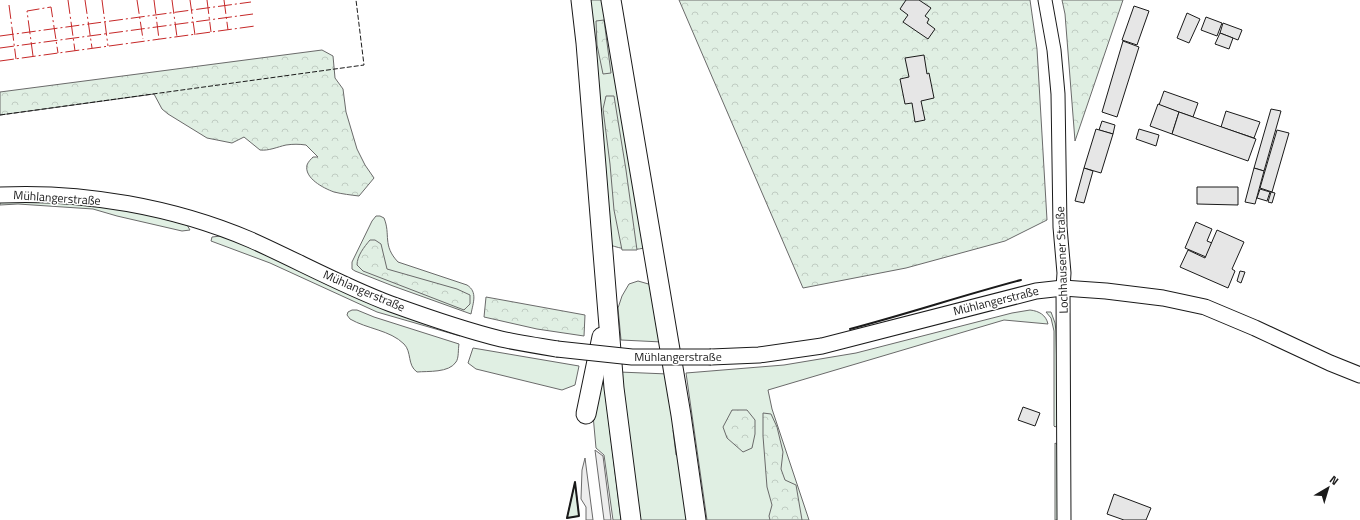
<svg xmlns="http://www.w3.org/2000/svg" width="1360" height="520" font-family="'Titillium Web',sans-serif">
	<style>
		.grass { fill: #e0efe3; stroke: #6a6a6a }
		.forest { fill: url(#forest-crowns); stroke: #6a6a6a }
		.parking { fill: #ededed; stroke: #6a6a6a }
		.building { fill: #e6e6e6; stroke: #1a1a1a }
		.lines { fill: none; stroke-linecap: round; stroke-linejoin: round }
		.tertiary-casing { stroke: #1a1a1a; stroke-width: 15 }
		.secondary-casing { stroke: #1a1a1a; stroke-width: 17 }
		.motorway-casing { stroke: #1a1a1a; stroke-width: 21 }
		.tertiary { stroke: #fff; stroke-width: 13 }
		.secondary { stroke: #fff; stroke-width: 15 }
		.motorway { stroke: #fff; stroke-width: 19 }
		.secondary-bridge-casing { stroke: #1a1a1a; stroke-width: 17; stroke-linecap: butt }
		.secondary-bridge { stroke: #fff; stroke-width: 15 }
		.fence { stroke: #1a1a1a; stroke-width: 1; stroke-dasharray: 5 2; stroke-linecap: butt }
		.wall { stroke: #1a1a1a; stroke-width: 2 }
		.power { stroke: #c62828; stroke-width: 1; stroke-dasharray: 14 3 2 3; stroke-linecap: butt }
		.labels { text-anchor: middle; stroke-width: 3; stroke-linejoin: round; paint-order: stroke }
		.street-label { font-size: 12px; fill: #1a1a1a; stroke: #fff }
	</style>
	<defs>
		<pattern id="forest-crowns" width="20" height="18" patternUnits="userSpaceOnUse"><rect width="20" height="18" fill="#e0efe3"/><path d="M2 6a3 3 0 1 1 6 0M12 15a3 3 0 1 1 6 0" fill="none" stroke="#c0ccc2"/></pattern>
	</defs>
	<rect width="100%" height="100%" fill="#fff"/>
	<!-- grass -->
	<g class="grass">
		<path d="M588 0H605L644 248C632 251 622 249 610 245Z"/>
		<polygon points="0,201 72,202 136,211 187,225 190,230 182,231 117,216 93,209 18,204 0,205"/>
		<path d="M376 216H380L384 218C391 235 382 245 398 262L467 285C478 292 473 303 471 314L393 286 355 271 352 269V262L372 221Z"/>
		<polygon points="221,236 249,246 460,335 460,336 377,312 270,263 211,241 212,237"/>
		<polygon points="638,281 652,285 662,342 621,340 618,308 622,296 629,284"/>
		<path d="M352 310H357L374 317 459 344C458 349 459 358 456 362 449 373 428 371 417 372 407 365 412 352 404 344 390 330 367 329 350 319L347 315 348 312Z"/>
		<path d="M1030 310C1039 311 1046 315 1048 324L1004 320 768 390 772 409 809 520H707L686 373 784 365 856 353 1012 313Z"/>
		<polygon points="1046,312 1051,312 1055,323 1056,331 1058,425 1055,427 1054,426 1054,331 1051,318"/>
		<polygon points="473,348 579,366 575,385 562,390 476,369 468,363"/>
		<polygon points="619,372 668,374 677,427 673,430 676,455 681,456 689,520 640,520"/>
		<polygon points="599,383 604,383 621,520 613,520 604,455 596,448 593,415"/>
		<polygon points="1055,443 1058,445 1059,520 1055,520"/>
		<polygon points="575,482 579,516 567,518"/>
	</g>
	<!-- forest -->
	<g class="forest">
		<polygon points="679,0 1030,0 1037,49 1047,220 1005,241 906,268 803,288"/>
		<polygon points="1062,0 1123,0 1075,141 1065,14"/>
		<polygon points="604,20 611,73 603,74 597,45 596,21"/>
		<path d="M322 50 333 56 335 78 343 89 346 112 357 149 365 165 374 178 359 196C351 195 342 194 334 192 323 188 304 178 307 165 308 162 311 159 313 157H318L306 145C299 144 293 144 286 145 277 147 269 151 260 150L244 137 232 143 207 138 168 114 162 109 154 94 0 115V92Z"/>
		<polygon points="606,96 614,96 626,170 637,250 622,250 614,210 610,164 603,109"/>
		<path d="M370 240H375L381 244 387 269 457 289 470 295V304L464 310 363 271 357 265C357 256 364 247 370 240Z"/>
		<polygon points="486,297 585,315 584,336 537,329 484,317"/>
		<polygon points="732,410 747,410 755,420 755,434 752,448 743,452 727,438 723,427"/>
		<polygon points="763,413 771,414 777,427 783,452 781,469 785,480 796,485 802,520 770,520 769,516 772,505 767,487 763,436"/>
	</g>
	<!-- parking -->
	<g class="parking">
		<polygon points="595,450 603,456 611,520 604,520"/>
		<polygon points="585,458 593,520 586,520 586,507 581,499 582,470"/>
	</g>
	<!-- building -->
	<g class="building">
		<polygon points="906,0 919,0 931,8 925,16 929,19 927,23 935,29 928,39 903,22 908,15 900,9"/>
		<polygon points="1134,6 1149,11 1137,45 1122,40"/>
		<polygon points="1187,13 1200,19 1189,43 1177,38"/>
		<polygon points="1206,17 1222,23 1217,36 1201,30"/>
		<polygon points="1223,23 1242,30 1238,40 1220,33"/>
		<polygon points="1220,33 1233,38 1229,49 1215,44"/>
		<polygon points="1123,41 1139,47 1117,117 1102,112"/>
		<polygon points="924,55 927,74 929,73 934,98 921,101 925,120 915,122 912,103 905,104 900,79 909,77 905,58"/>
		<polygon points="1164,91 1198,103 1193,117 1159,105"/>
		<polygon points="1158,104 1179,112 1172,134 1150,126"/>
		<polygon points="1271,109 1281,111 1264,171 1254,168"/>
		<polygon points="1226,111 1260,122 1254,138 1221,127"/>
		<polygon points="1179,112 1256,139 1248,161 1172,134"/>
		<polygon points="1102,121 1115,125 1113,134 1099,130"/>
		<polygon points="1096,129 1113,134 1101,173 1084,168"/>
		<polygon points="1139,129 1159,135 1156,146 1136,139"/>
		<polygon points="1277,130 1289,133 1272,192 1260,188"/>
		<polygon points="1084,168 1093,171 1084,203 1075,201"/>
		<polygon points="1254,168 1264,171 1255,204 1245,202"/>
		<polygon points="1197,187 1238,187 1238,205 1197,204"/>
		<polygon points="1260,189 1270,192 1267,201 1257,198"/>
		<polygon points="1271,192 1275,193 1272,203 1268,202"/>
		<polygon points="1196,222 1212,229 1207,241 1212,243 1206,257 1185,248"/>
		<polygon points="1217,230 1244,242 1232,269 1235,271 1228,288 1180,267 1188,250 1205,258"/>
		<polygon points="1240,271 1245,272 1241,283 1237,281"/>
		<polygon points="1023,407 1040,413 1035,426 1018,420"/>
		<polygon points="1114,494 1151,508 1146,520 1124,520 1107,514"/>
	</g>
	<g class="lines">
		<!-- tertiary casing -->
		<g class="tertiary-casing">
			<polyline id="tertiary" points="1045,0 1054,50 1058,94 1060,227 1064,273 1063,288 1064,520"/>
		</g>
		<!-- secondary casing -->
		<g class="secondary-casing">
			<g id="secondary">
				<path d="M0 195C83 191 174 207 251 240 298 261 343 286 391 304 427 317 464 330 501 339 519 343 538 346 557 349"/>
				<polyline points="711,357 759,355 822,346 1036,291 1063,288 1106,291 1163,298 1205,307 1255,328 1330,363 1360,375"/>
			</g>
		</g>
		<!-- motorway casing -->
		<g class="motorway-casing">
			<g id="motorway">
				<polyline points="581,0 586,43 614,388 631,520"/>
				<polyline points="611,0 681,415 696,520"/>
				<polyline points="586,414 602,337"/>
			</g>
		</g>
		<!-- tertiary -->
		<use href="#tertiary" class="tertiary"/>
		<!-- secondary -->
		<use href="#secondary" class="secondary"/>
		<!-- motorway -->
		<use href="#motorway" class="motorway"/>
		<!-- secondary-bridge casing -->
		<g class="secondary-bridge-casing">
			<polyline id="secondary-bridge" points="557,349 632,357 711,357"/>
		</g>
		<!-- secondary-bridge -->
		<use href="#secondary-bridge" class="secondary-bridge"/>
		<!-- fence -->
		<polyline class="fence" points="0,115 364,65 356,0"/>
		<!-- wall -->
		<g class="wall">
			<path d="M850 329C907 314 964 295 1021 280"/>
			<polygon points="575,482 579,516 567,518"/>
		</g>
		<!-- power -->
		<g class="power">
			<polyline points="68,0 75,51"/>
			<polyline points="85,0 92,48"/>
			<polyline points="102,0 108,46"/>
			<polyline points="137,0 143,39"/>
			<polyline points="154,0 159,39"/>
			<polyline points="172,0 177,37"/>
			<polyline points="190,0 195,35"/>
			<polyline points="207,0 211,32"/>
			<polyline points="224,0 228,30"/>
			<polyline points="9,5 16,59"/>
			<polyline points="0,36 251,2"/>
			<polyline points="0,48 253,14"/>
			<polyline points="33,56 27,11 51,7 58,53"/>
			<polyline points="0,61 255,26"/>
		</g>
	</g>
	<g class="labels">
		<!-- street labels -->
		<g class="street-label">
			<text transform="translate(57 198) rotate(4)" y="4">Mühlangerstraße</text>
			<text transform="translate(1062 260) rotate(-92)" y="4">Lochhausener Straße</text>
			<text transform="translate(364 291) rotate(23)" y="4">Mühlangerstraße</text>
			<text transform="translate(996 301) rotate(-14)" y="4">Mühlangerstraße</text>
			<text x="678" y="361">Mühlangerstraße</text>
		</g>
	</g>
	<!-- north arrow -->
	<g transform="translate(1328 488) rotate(38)" stroke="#ffffff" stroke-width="3" paint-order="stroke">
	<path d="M0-3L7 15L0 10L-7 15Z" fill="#1a1a1a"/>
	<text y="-6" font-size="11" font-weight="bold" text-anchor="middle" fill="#1a1a1a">N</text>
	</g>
</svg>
